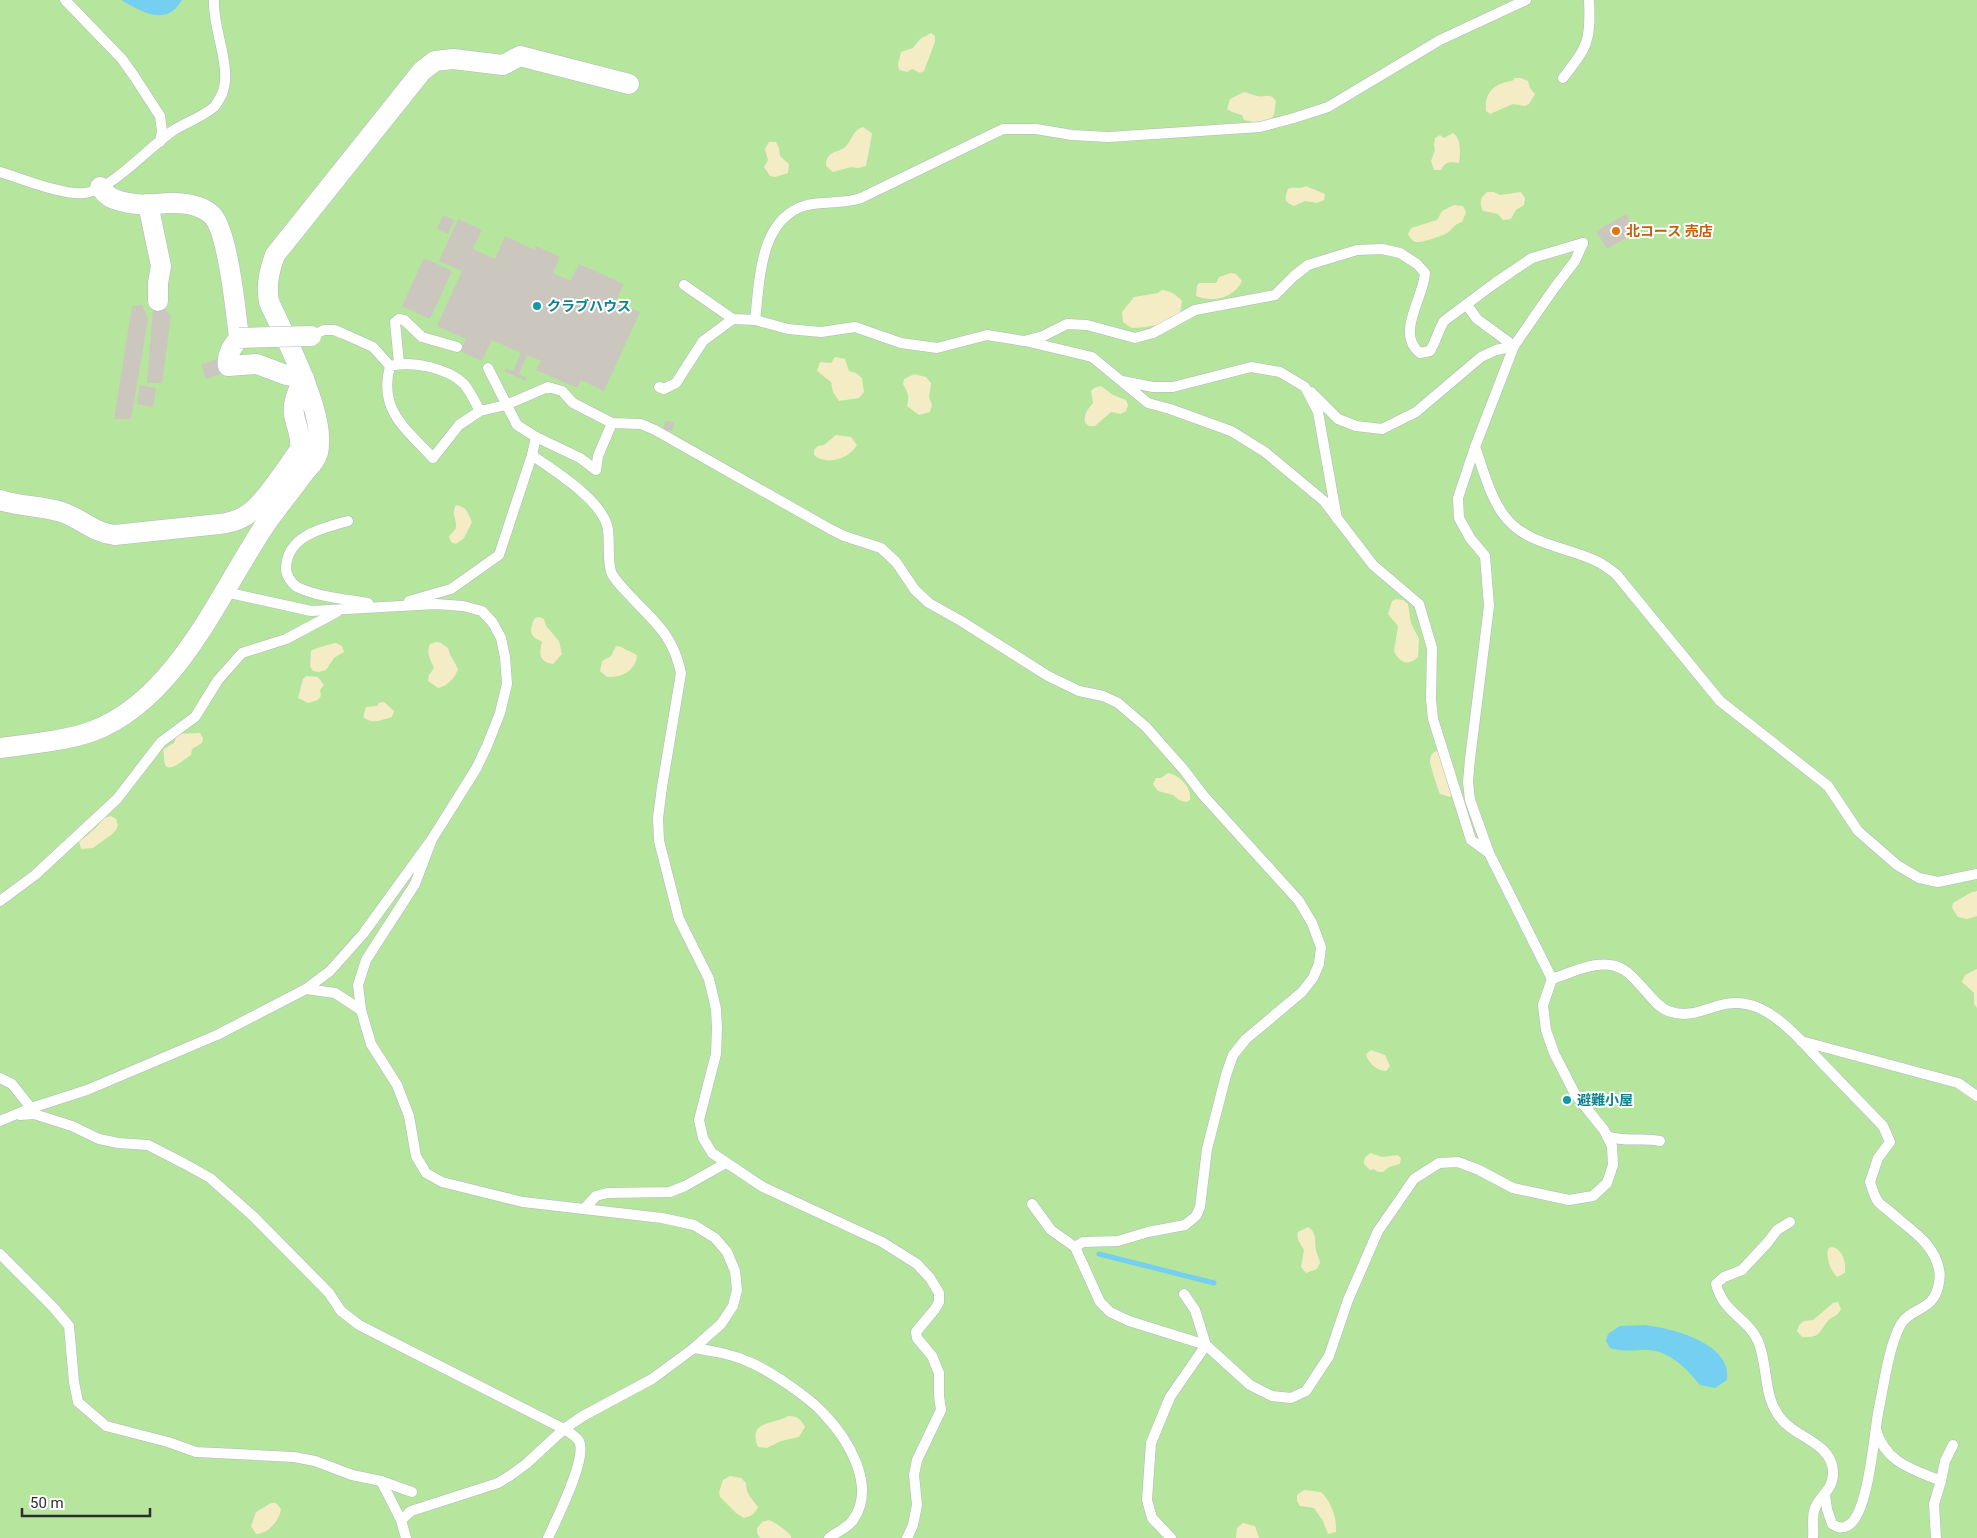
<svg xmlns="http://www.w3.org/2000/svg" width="1977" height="1538" font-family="Roboto,'Noto Sans JP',sans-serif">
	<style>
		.green { fill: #b6e59e }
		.sand { fill: #f3ecc5 }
		.water { fill: #75cff0 }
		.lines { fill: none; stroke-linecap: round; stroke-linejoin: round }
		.stream { stroke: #75cff0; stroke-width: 5 }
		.building { fill: #cbc7bf }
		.service-casing { stroke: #b4b7c1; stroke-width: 11 }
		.minor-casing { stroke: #b4b7c1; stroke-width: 21 }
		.service { stroke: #fff; stroke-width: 10 }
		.minor { stroke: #fff; stroke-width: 20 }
		.minor-bridge-casing { stroke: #b4b7c1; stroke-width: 21; stroke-linecap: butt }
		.minor-bridge { stroke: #fff; stroke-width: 20 }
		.food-dot { fill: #e8710a; stroke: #fff; stroke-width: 2 }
		.culture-dot { fill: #0f9aa8; stroke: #fff; stroke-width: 2 }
		.labels { text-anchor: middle; stroke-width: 4; stroke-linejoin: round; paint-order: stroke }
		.food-label { font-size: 14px; font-weight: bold; fill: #c56008; stroke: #fff; text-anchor: start }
		.culture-label { font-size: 14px; font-weight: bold; fill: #0d838f; stroke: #fff; text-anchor: start }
	</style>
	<rect width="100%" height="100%" fill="#efe9e1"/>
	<!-- green -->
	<rect class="green" x="0" y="0" width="1977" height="1538"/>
	<!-- sand -->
	<g class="sand">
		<polygon points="931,33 935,36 935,42 924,71 920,73 912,69 907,72 899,70 898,64 901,52 913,48 920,39"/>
		<path d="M1515 78H1521L1528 81 1530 88 1535 94 1529 104 1525 106 1513 104 1490 114 1486 111C1484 92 1495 83 1512 81Z"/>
		<path d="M1244 92C1249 93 1252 95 1257 96 1265 98 1270 92 1276 101L1274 115 1270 120 1254 122 1244 120 1242 115 1232 112 1227 109 1230 99Z"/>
		<path d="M863 127 872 133C872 136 867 161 866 166L858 168 851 167 833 172 826 166C826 162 826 158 830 155 834 151 840 151 844 148 853 141 851 131 863 127Z"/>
		<path d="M1453 133C1461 138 1461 154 1459 163 1450 162 1446 161 1441 170H1434L1431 161 1435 150 1434 145 1435 138 1440 135 1444 138Z"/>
		<polygon points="769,142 776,142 779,148 780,156 789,164 788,173 775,177 770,176 764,167 768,160 765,149"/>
		<path d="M1306 186 1325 194 1324 200 1317 203 1305 201 1294 206C1284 202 1284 198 1288 189 1294 186 1300 190 1306 186Z"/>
		<path d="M1487 192H1494L1500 195 1521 192 1525 198 1524 205 1516 210 1511 219 1503 220 1498 214 1483 211C1479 202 1480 198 1487 192Z"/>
		<path d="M1454 205 1463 206 1466 212 1462 222C1454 224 1453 229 1447 233 1442 236 1422 243 1416 242 1412 241 1410 238 1408 234L1411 228 1437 220 1442 211Z"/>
		<path d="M1231 273 1236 274 1242 281C1234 298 1213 303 1196 296L1197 286 1199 283H1216L1219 277Z"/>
		<path d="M1162 290C1170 291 1177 295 1182 301L1180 313 1171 317 1163 324 1145 327 1132 328 1123 322 1122 312 1134 297 1158 293Z"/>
		<polygon points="835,357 845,359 849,371 856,373 862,378 864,392 859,398 839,401 833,392 831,382 817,371 820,362 831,363"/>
		<path d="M914 374 926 377 931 383 929 397 932 405 930 412 919 415 907 406C910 395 907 392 903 384L904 379Z"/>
		<path d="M1101 386 1113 395 1126 400 1128 405 1126 411 1121 414 1111 412 1095 426H1089L1085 423C1084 414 1087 410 1093 403L1091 391 1094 388Z"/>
		<path d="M836 435 851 437 857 445C849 459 826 466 814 455V450L818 446 824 445Z"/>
		<path d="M456 505C467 507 468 513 472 522L464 538 456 544 451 542 449 537C451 532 456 531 456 526 456 517 451 514 456 505Z"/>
		<path d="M1396 599 1403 600 1408 604 1411 623 1419 639 1418 657C1408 667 1399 662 1394 651L1398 626 1388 614 1392 601Z"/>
		<path d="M539 617 544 619 546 626 559 641 562 654 553 664C539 662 539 653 542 642 540 640 537 640 535 638 528 633 532 623 535 618Z"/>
		<path d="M436 642 441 643 448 648C451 660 455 660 458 670 454 678 448 686 438 688L428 681 429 675 434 668C430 659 426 653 430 644Z"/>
		<path d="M336 643 342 646 344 652 334 658 326 670 319 672 313 671 310 666 311 651C315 648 330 644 336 643Z"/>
		<path d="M616 646 621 647 637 655C636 671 621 678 607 677L600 671 602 661 611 656Z"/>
		<polygon points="306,676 318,677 324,685 320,690 321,696 318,700 308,703 298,698 303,679"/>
		<path d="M384 702 394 711 392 717C381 720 372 725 363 717L366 707 377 706 379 703Z"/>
		<path d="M200 733 203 738 202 743 192 749 191 755C182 761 164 778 164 758 164 755 163 752 164 749L174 743 177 734Z"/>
		<path d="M1436 751 1441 754 1454 791 1450 797 1440 794C1438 790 1430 765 1430 761 1430 756 1432 753 1436 751Z"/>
		<path d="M1168 773C1179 775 1192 787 1190 800L1186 802 1179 800 1173 795 1158 791 1153 784 1156 778H1161Z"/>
		<path d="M111 816 116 819 118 825 116 830 111 835 93 848 81 849 79 841C89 835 97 827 104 818Z"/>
		<polygon points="1977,891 1977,916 1967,919 1958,917 1952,908 1953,903 1972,892"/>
		<polygon points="1977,969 1977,1008 1974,1004 1974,993 1962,982 1965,975"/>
		<path d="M1371 1050 1385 1055 1390 1066 1386 1071C1377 1071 1368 1063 1366 1054Z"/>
		<path d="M1371 1153 1382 1157 1397 1155 1401 1158 1400 1164 1389 1167 1383 1172H1378L1374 1169 1370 1170 1364 1164C1364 1158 1365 1156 1371 1153Z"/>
		<path d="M1308 1227C1318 1234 1314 1240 1316 1250 1317 1254 1319 1258 1320 1263L1317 1269 1306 1273 1301 1267 1304 1250C1300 1243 1296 1239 1298 1232Z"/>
		<path d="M1831 1247C1843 1248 1846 1263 1845 1273L1837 1277C1830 1270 1826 1258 1828 1249Z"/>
		<path d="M1838 1302 1841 1309C1837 1318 1831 1316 1827 1322 1818 1334 1819 1338 1802 1337L1797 1331 1799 1325 1804 1321 1813 1320 1833 1303Z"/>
		<path d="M788 1416C797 1416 801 1419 805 1427L799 1437 781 1441 767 1448 758 1447C747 1420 774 1425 788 1416Z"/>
		<path d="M730 1476 741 1478 746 1483C746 1495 752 1498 758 1507 755 1514 751 1516 744 1518L736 1513 720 1497 719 1492 723 1480Z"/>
		<path d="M1304 1490 1321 1492C1331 1501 1337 1518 1336 1532L1328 1534 1323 1521 1314 1508 1300 1506 1297 1501V1495Z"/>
		<path d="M271 1503H276L281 1509C280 1520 268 1534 256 1534L251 1526 256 1512Z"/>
		<path d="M769 1520C775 1522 787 1531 791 1536V1538H760L757 1533V1528L762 1522Z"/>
		<polygon points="1243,1523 1255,1526 1259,1538 1236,1538 1237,1528"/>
	</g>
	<!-- water -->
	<g class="water">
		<path d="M121 0H182C166 28 141 11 121 0Z"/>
		<path d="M1644 1325C1671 1328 1733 1343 1727 1380L1715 1388 1700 1385C1687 1369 1669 1350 1646 1350 1633 1350 1623 1352 1610 1348L1606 1341 1608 1334 1620 1326Z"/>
	</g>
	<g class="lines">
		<!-- stream -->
		<polyline class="stream" points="1099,1254 1214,1283"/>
	</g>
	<!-- building -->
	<g class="building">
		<polygon points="1626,214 1636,232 1607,249 1596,231"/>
		<polygon points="443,215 454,220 448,234 437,229"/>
		<polygon points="458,219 482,230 473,249 495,259 505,236 535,250 536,246 560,257 553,273 570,281 579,264 624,284 616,301 640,312 604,391 581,380 577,388 536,370 541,361 527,355 519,374 527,378 526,381 504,371 506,368 513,371 521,353 492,340 482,361 460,351 466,339 437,326 462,271 439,261"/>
		<polygon points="424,258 452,271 430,319 402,306"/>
		<polygon points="142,305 148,319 131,419 114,419 132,306"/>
		<polygon points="153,308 164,308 171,316 162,383 147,383"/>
		<polygon points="217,359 223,373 206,379 201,365"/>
		<polygon points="140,385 156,388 153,407 137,404"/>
		<polygon points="665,421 674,422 673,431 664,430"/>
		<polygon points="1568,1094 1573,1101 1565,1107 1560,1099"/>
	</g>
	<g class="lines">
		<!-- service casing -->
		<g class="service-casing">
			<g id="service">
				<polyline points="65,0 122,59 134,76 160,116 162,131 160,142"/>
				<path d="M1563 78C1588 46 1591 41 1589 0"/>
				<path d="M0 172C20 178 64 196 85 193 113 189 150 146 174 130 187 122 202 117 214 107 217 104 220 98 222 94 233 68 212 28 214 0"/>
				<path d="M684 285 733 319 755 320 788 329 821 332 855 327 901 343 937 348 987 335 1024 341 1043 336 1067 324 1087 325 1135 338 1153 333 1195 310 1275 295 1294 276 1308 265 1357 250 1382 249 1400 253 1417 264 1425 273C1424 297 1395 334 1420 353L1430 351C1436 341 1438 331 1444 321L1495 283 1532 258 1583 243"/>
				<polyline points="1467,305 1477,319 1514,346"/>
				<path d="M755 320C760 280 759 218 807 205 825 201 843 204 861 198L1003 129H1036L1072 135 1109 137 1260 127 1294 118 1328 107 1440 40 1526 0"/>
				<polyline points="311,336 324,330 334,330 344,334 373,347 390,366"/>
				<polyline points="1025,341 1092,357 1148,403 1170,409 1231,431 1265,452 1324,501 1373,565 1419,604 1432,648 1431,699 1433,719 1471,840 1489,853"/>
				<polyline points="399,363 395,322 399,319 404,320 422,337 457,347"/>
				<polyline points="488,368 517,425 536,437 580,458 596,470 598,456 612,423"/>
				<polyline points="1122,381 1153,387 1173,387 1251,367 1280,372 1305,387 1318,412 1337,519"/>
				<polyline points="659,387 664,389 676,383 703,341 733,319"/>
				<polyline points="1311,392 1338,419 1356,426 1382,429 1416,412 1481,357 1496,350 1514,346"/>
				<path d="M480 411C475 402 470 391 464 384 448 368 411 360 390 366 378 410 406 429 433 458L459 425 480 411 506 405 548 387 562 391 573 403 612 423 641 424 655 430 830 529 844 536 881 548 896 562 915 590 929 603 961 621 1048 676 1079 691 1103 696 1118 703 1146 727 1184 770 1203 795 1299 901 1312 923 1321 947 1319 964 1313 978 1302 992 1246 1039 1233 1055 1226 1075 1207 1149 1200 1207 1196 1216 1185 1225 1148 1232 1118 1241 1083 1242 1075 1247 1100 1302 1110 1312 1129 1321 1206 1345 1170 1397 1151 1443 1147 1500 1152 1518 1171 1538"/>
				<path d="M1475 447C1483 469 1489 494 1503 514 1524 544 1563 546 1594 560 1602 563 1609 569 1616 574L1720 701 1828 786 1858 831 1897 865 1919 878 1938 882 1977 874"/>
				<path d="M532 455C555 472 598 497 607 525 611 539 606 562 612 574 617 583 625 590 632 598 657 624 673 636 681 673L662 787 658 818 659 841 679 919 709 979 716 1009 717 1028 716 1054 699 1120 703 1138 712 1153 763 1187 882 1242 917 1264 930 1278 939 1293V1302L935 1309 916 1332 917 1338 932 1356 939 1373V1396L941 1410 917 1460 914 1475 917 1505 913 1525 907 1538"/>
				<path d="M348 521C323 528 287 535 286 568 286 575 291 583 297 587 318 597 345 599 368 603"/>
				<polyline points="409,601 451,589 499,555 532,455 536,437"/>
				<polyline points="0,901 35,875 117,799 161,742 195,717 218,680 242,653 286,639 337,612"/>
				<path d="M1552 979C1573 972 1603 956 1624 970 1631 974 1637 982 1643 988 1650 996 1658 1007 1668 1011 1697 1022 1715 998 1746 1004 1777 1009 1806 1047 1828 1069 1846 1088 1865 1107 1883 1126L1890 1142 1878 1158 1870 1182C1872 1188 1874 1195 1877 1200 1879 1204 1884 1207 1888 1210 1907 1228 1933 1241 1939 1269 1941 1278 1938 1294 1931 1301 1923 1310 1908 1312 1901 1324 1889 1345 1884 1384 1879 1408 1874 1431 1869 1517 1847 1526 1841 1529 1837 1527 1832 1524L1827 1509 1825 1495"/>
				<polyline points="306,989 335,993 361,1010"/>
				<polyline points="1801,1041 1958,1083 1977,1096"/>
				<polyline points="0,1078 12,1084 31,1108"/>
				<path d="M20 1115 34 1114 72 1126 99 1139 118 1143 148 1145 185 1164 210 1178 253 1216 329 1293 341 1311 359 1325 564 1429C568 1432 576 1436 579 1441 588 1458 556 1520 548 1538"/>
				<polyline points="0,1121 31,1108 87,1090 217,1035 306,989 330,971 363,934 432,839 476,769 487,746 500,713 507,684 505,657 501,638 493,623 482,611 463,606 436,604 311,611 225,592"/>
				<path d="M1607 1136C1627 1143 1641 1137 1660 1141"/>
				<polyline points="1032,1204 1051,1230 1075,1247"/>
				<polyline points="584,1209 596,1196 607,1193 670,1192 685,1186 726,1163"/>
				<path d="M1790 1222 1777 1230 1768 1242 1742 1270 1724 1277 1716 1284C1724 1314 1746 1316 1758 1341 1769 1367 1762 1397 1782 1420 1797 1438 1831 1443 1833 1471 1834 1492 1818 1495 1814 1511 1812 1519 1814 1530 1813 1538"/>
				<polyline points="0,1254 53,1307 69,1326 74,1382 78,1402 106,1426 168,1442 196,1452 294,1457 315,1461 352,1475 381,1481 412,1492"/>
				<polyline points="1184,1294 1195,1310 1206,1345 1250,1385 1272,1396 1291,1398 1306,1391 1329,1356 1348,1300 1378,1231 1414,1179 1439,1163 1458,1162 1479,1170 1513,1188 1569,1200 1593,1196 1607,1183 1613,1165 1612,1146 1604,1130 1575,1094 1554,1053 1546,1030 1543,1005 1552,979 1489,853 1470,800 1468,782 1470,759 1489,606 1485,556 1470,538 1459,518 1458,498 1475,447 1514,346 1555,287 1575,261 1583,243"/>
				<path d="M694 1348C712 1351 732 1354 749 1362 769 1370 810 1398 824 1414 848 1439 877 1486 853 1520 848 1528 836 1532 829 1538"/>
				<path d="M1876 1430C1886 1463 1912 1469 1941 1481"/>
				<polyline points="381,1481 401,1520"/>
				<polyline points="406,1538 401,1520 411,1511 498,1483 511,1475 526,1464 564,1429 583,1416 652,1379 694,1348 721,1324 733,1306 737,1290 735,1271 727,1252 715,1238 694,1225 662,1218 523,1202 442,1182 426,1173 416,1156 409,1116 397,1085 371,1044 361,1010 358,985 366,960 415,884 432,839"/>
				<polyline points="1936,1538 1934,1504 1941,1481 1945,1461 1953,1445"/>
			</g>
		</g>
		<!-- minor casing -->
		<g class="minor-casing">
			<g id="minor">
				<polyline points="148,204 161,266 158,283 158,301"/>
				<path d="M0 500C19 506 39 506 58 511 79 516 92 533 115 535L219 524C228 523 237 521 245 516 264 505 286 468 300 450 302 436 296 427 294 414 292 402 299 389 304 378L286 375 257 364 228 366C226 355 232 347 239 338 236 313 228 231 212 215 198 202 174 202 156 204 144 205 127 204 114 199 108 197 104 192 100 187"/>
				<path d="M0 748C29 744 66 741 93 731 175 700 218 597 263 528 276 509 290 492 304 473 308 468 315 462 317 455 319 452 319 447 319 444 322 407 285 337 269 302 266 285 269 272 275 255L422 71 435 61 453 59 503 65 520 56 629 84"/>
			</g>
		</g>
		<!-- service -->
		<use href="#service" class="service"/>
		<!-- minor -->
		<use href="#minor" class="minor"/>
		<!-- minor-bridge casing -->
		<g class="minor-bridge-casing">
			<polyline id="minor-bridge" points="239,338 311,336"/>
		</g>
		<!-- minor-bridge -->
		<use href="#minor-bridge" class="minor-bridge"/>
	</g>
	<!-- markers -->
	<circle class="food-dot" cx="1616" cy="231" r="5"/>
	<g class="culture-dot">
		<circle cx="537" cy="306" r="5"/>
		<circle cx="1567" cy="1100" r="5"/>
	</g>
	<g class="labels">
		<!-- food labels -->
		<g class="food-label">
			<text x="1626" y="236">北コース 売店</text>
		</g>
		<!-- culture labels -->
		<g class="culture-label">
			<text x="547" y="311">クラブハウス</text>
			<text x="1577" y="1105">避難小屋</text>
		</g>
	</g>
	<!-- scale -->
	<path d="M22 1508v8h128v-8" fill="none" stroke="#2e2e2e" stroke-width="2.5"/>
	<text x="30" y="1508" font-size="15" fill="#2e2e2e" stroke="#ffffff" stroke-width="4" paint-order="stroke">50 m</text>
</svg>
